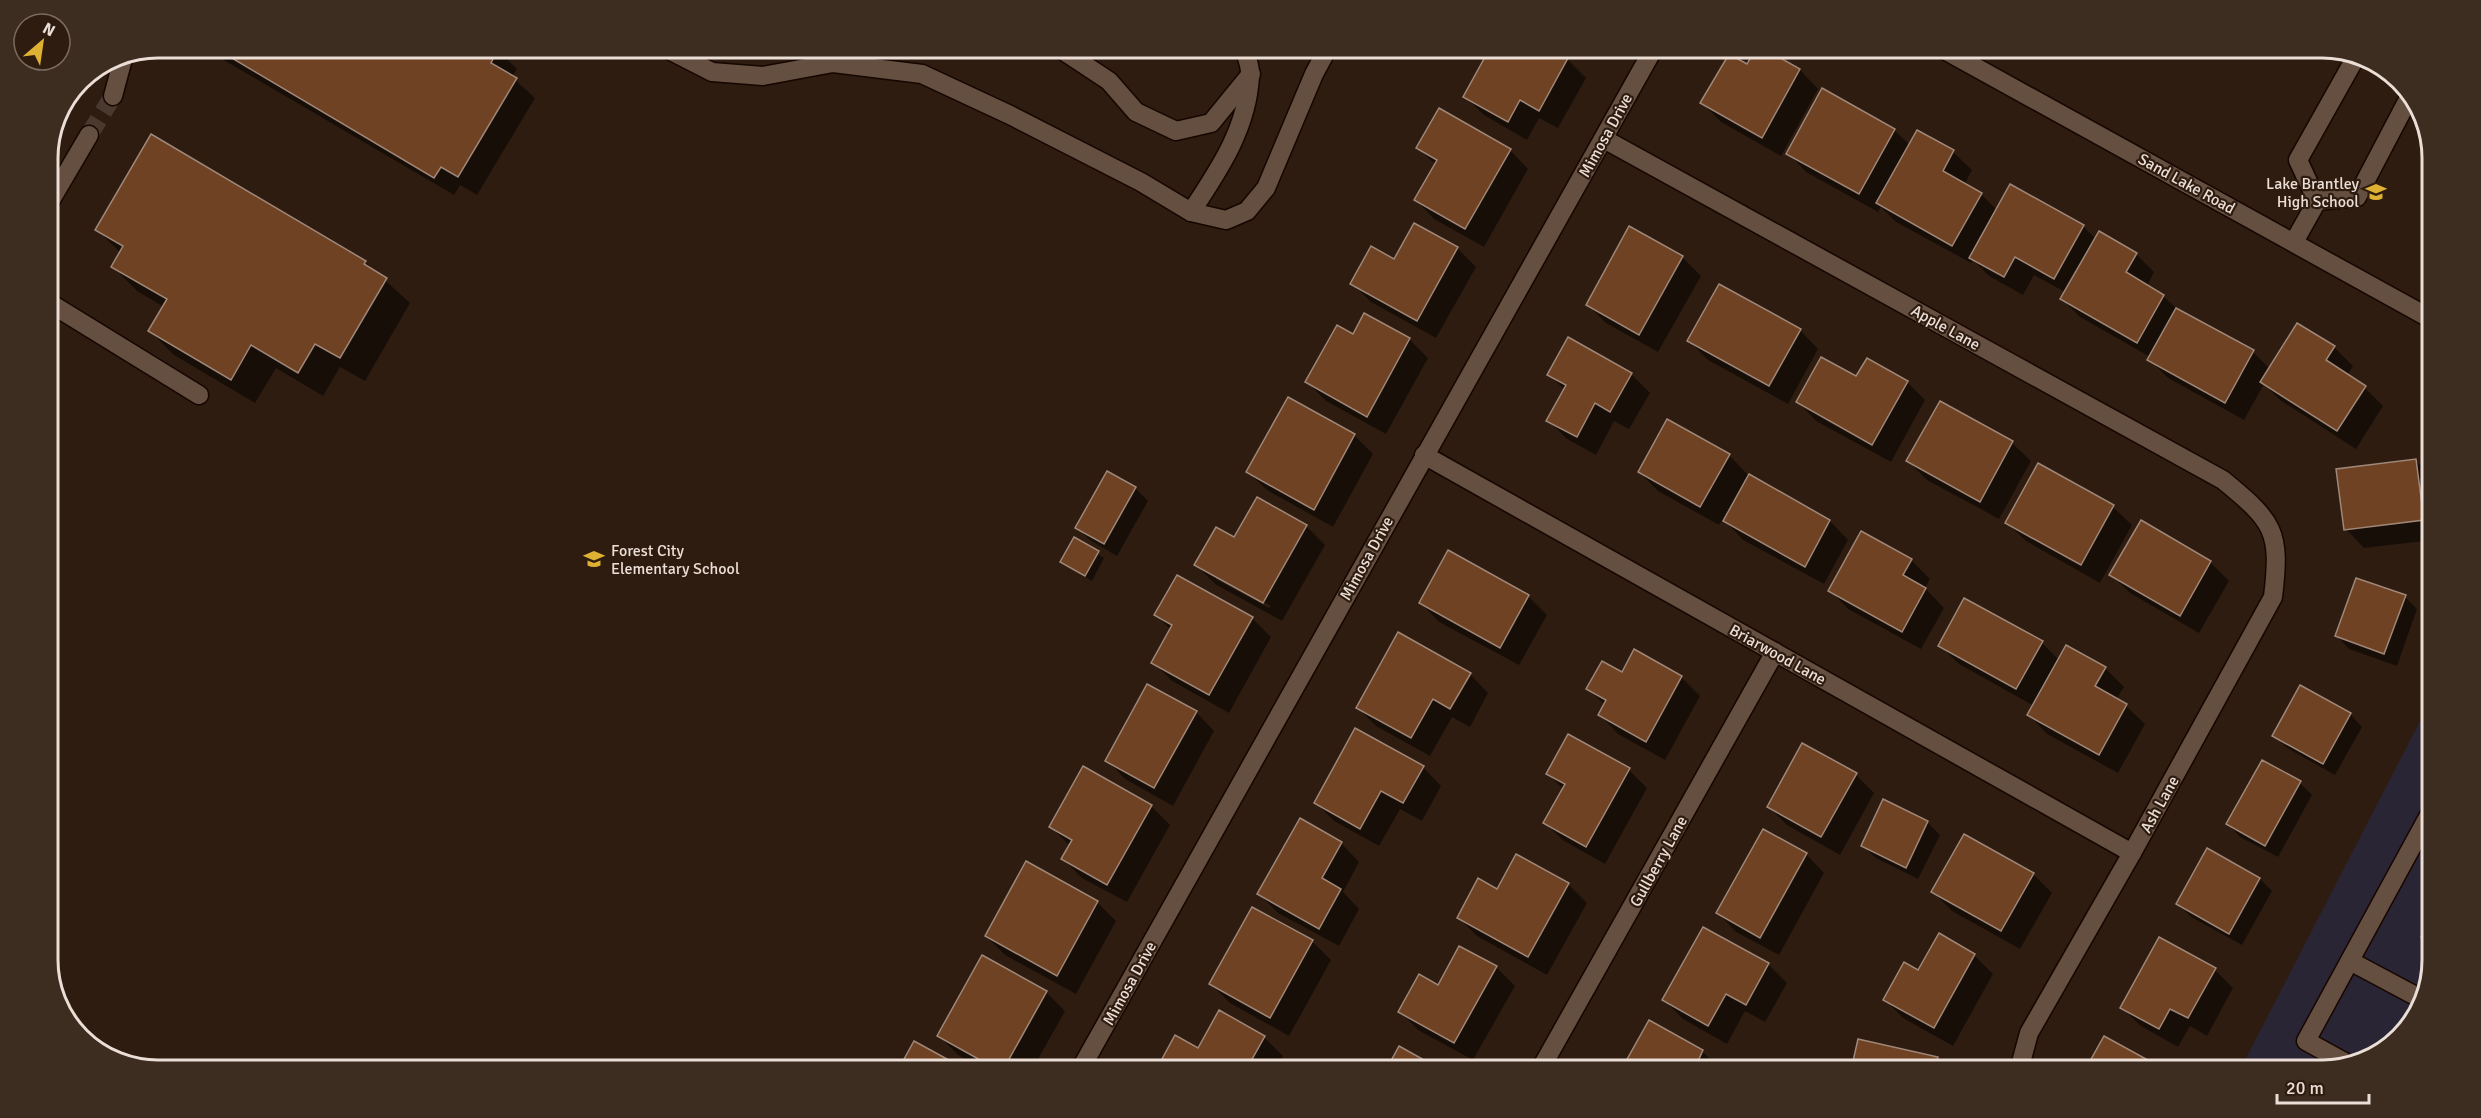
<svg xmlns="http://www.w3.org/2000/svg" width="2481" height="1118" font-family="Signika,sans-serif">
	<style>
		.commercial { fill: #2a2535 }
		.shadow { fill: #0007; fill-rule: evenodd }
		.building { fill: #6e4222; stroke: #9f8779; stroke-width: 1.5 }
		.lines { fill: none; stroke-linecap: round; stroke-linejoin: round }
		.minor-tunnel { stroke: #4a392e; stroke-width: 18; stroke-dasharray: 18 9; stroke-linecap: butt }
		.minor-casing { stroke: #160600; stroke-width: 21 }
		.minor { stroke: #644f41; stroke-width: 18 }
		.labels { text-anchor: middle; stroke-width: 4.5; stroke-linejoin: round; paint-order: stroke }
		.street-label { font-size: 16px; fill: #ebded6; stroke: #2e1c10 }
		.poi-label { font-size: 16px; fill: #ebded6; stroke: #2e1c10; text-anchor: end }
		.rim { fill: none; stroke: #ebded6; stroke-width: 3 }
	</style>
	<rect width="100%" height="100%" fill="#2e1c10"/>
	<!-- commercial -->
	<polygon class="commercial" points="2433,696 2433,959 2424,1002 2384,1051 2323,1070 2250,1070 2242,1066"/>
	<!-- shadow -->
	<g class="shadow">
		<polygon points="209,48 509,48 504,56 517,69 512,77 535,98 477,195 460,185 454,195 215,55"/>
		<polygon points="1492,48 1548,48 1567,59 1586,78 1558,128 1539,118 1527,140 1484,115 1465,97"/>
		<polygon points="1575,48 1600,48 1594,58"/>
		<polygon points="1757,48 1800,70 1818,89 1781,156 1721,122 1702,103 1748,66"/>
		<polygon points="1823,90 1894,130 1910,145 1917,132 1953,152 1972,170 1964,185 1981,194 1997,210 2083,226 2096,239 2136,254 2154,272 2147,286 2163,296 2178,310 2253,352 2270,369 2334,347 2353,366 2347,376 2365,388 2383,406 2356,449 2280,400 2264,384 2244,420 2168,378 2149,359 2150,357 2080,317 2062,299 2065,292 2034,275 2023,295 1989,276 1973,260 1971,263 1896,222 1881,207 1878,212 1806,172 1788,153"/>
		<polygon points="152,136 365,262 410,303 365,381 340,367 323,396 276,368 255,403 174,355 150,331 164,307 137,291 113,267 121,253 97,230"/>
		<polygon points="1418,148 1510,150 1528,169 1484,247 1434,219 1416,200 1436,165"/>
		<polygon points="1457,248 1476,267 1436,338 1371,302 1352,283"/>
		<polygon points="1682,257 1701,276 1658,352 1606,323 1588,305"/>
		<polygon points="1365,315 1409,339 1428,358 1386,434 1326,401 1307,382 1353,336"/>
		<polygon points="1800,330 1818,349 1788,404 1708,360 1689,341"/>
		<polygon points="1631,374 1650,393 1629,429 1614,421 1596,455 1567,439 1548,420 1565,390 1549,375"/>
		<polygon points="1857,378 1907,382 1925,400 1891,462 1816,421 1798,402"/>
		<polygon points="1288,399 1355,436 1373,454 1333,527 1267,490 1248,472"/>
		<polygon points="1940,403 2012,443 2031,461 1999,519 1927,480 1908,461"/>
		<polygon points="1729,455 1748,475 1830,521 1848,540 1824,584 1743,540 1723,519 1719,525 1658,491 1639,472"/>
		<polygon points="2416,461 2433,478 2433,540 2364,548 2346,529"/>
		<polygon points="2039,465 2113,507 2132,525 2100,583 2026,541 2007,523"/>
		<polygon points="1108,473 1135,488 1148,501 1117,556 1090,540 1077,528"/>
		<path d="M1306 526 1325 545 1282 621 1215 584 1196 565 1235 539ZM1216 576 1271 606 1269 608 1216 579Z"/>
		<polygon points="1075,539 1104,558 1092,581 1062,562"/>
		<polygon points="1911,560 1930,579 1925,588 1944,608 1921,649 1848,609 1830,590"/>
		<polygon points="2210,562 2229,581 2199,633 2130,593 2111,575"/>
		<polygon points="1528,596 1547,615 1519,665 1439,622 1421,603"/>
		<polygon points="2405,597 2417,609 2397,666 2349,649 2337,636"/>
		<polygon points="1156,615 1252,618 1271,637 1229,713 1172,681 1153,662 1171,630"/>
		<polygon points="2042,643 2059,660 2105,668 2124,687 2116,700 2126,706 2145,724 2118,773 2047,734 2029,715 2034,706 1959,664 1940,646"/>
		<polygon points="1470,674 1488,693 1470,727 1452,717 1430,756 1376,726 1358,708"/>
		<polygon points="1681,677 1700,696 1665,760 1618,734 1600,715 1605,705 1588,689"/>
		<polygon points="1196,712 1214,731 1173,806 1125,779 1107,760"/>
		<polygon points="2350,714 2362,727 2335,775 2287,748 2274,736"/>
		<polygon points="1423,767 1441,786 1422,821 1400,809 1379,846 1334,821 1316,803"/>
		<polygon points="1629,770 1647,788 1605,864 1564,841 1545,823 1563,789 1548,774"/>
		<polygon points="1856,775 1874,793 1840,855 1787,825 1769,807"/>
		<polygon points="2300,783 2312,795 2278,857 2240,837 2228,824"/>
		<polygon points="1151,806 1170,825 1127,902 1082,878 1063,859 1070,846 1051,827"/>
		<polygon points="1927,822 1940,835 1918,879 1876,858 1863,846"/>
		<polygon points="1341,843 1359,862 1343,892 1359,909 1339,946 1278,913 1259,894"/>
		<polygon points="2208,850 2260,879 2272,891 2242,945 2191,917 2178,904"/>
		<polygon points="1806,854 1824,873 1779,955 1736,932 1718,913"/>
		<polygon points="1027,863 1097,902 1116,921 1076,994 1005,955 986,936"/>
		<polygon points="2033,874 2052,893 2020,949 1952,911 1933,892"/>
		<polygon points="1568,884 1587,903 1547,975 1477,936 1458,917 1498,891"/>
		<polygon points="1704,929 1768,964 1787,983 1765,1022 1745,1011 1727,1044 1683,1019 1664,1000"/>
		<polygon points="1312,941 1331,960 1289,1036 1230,1003 1211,984"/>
		<polygon points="1974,955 1993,974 1953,1046 1903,1018 1885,1000 1919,972"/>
		<polygon points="1496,967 1515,986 1473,1060 1418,1030 1400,1011 1439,987"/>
		<polygon points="2215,970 2233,988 2207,1036 2190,1026 2178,1047 2141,1026 2122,1008"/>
		<polygon points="1046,992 1065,1011 1032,1070 985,1070 958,1055 939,1036"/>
		<polygon points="1264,1037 1283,1056 1275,1070 1158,1070 1199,1050"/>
		<polygon points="1702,1051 1721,1070 1623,1070"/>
		<polygon points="1937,1059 1949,1070 1852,1070"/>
	</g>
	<!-- building -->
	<g class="building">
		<polygon points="215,48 498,48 491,63 517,78 458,177 441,167 434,178"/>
		<polygon points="1490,48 1551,48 1568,58 1539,111 1520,100 1508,122 1463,97"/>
		<polygon points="1756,48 1763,48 1800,69 1762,138 1700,103 1729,54 1747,64"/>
		<polygon points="1822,88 1895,129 1859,194 1786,154"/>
		<polygon points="1439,108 1511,149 1465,229 1414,200 1437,160 1416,148"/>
		<polygon points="1917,130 1954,150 1943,171 1982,193 1952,246 1876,203"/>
		<polygon points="151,134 366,261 364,264 387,278 340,358 315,344 298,373 251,345 231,380 148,331 167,299 111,267 123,246 95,230"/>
		<polygon points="2010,184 2084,225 2054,279 2015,257 2004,277 1969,258"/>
		<polygon points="1414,223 1458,247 1417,321 1350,284 1371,246 1394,259"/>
		<polygon points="1629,226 1683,256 1639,335 1586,305"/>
		<polygon points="2099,231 2137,253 2126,272 2164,295 2137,343 2060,299"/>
		<polygon points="1719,284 1801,329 1769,386 1687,341"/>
		<polygon points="2176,308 2254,350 2225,403 2147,360"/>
		<polygon points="1364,313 1410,338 1367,417 1305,382 1337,325 1353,334"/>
		<polygon points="2297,323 2335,346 2326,360 2366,386 2337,431 2260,382"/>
		<polygon points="1568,337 1632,373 1610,412 1595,403 1577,437 1546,421 1566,385 1547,375"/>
		<polygon points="1821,357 1856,376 1867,358 1908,381 1872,445 1796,402"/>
		<polygon points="1288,397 1355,434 1314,510 1246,472"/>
		<polygon points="1940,401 2013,441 1980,502 1906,461"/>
		<polygon points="1667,419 1730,454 1700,507 1638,472"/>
		<polygon points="2416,459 2424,520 2344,530 2336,469"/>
		<polygon points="2038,463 2114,505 2081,565 2005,523"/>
		<polygon points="1107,471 1136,487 1104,544 1075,528"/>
		<polygon points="1749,474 1830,520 1805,567 1723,521"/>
		<polygon points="1257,497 1307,525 1263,603 1194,565 1216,527 1234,537"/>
		<polygon points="2141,520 2211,561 2180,616 2109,575"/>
		<polygon points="1861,531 1912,559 1903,575 1926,588 1902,632 1828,591"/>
		<polygon points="1074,537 1099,551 1085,576 1060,562"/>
		<polygon points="1448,550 1529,595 1500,648 1419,603"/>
		<polygon points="1177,575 1253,617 1209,695 1151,663 1172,625 1154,615"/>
		<polygon points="2356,578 2406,595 2384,654 2335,636"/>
		<polygon points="1964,598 2043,641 2016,689 1938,646"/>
		<polygon points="1398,632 1471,673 1450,709 1433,699 1411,738 1356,708"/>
		<polygon points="2066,645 2106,667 2095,686 2127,704 2099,755 2027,715"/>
		<polygon points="1634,649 1682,676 1646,742 1598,715 1606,700 1586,689 1602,661 1622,672"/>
		<polygon points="1147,684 1197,711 1154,788 1105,761"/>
		<polygon points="2300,685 2351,713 2323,764 2272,736"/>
		<polygon points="1355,728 1424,766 1403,803 1381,791 1360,829 1314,803"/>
		<polygon points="1568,734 1630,768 1586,847 1543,823 1565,784 1546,774"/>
		<polygon points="1802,743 1857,773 1821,837 1767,807"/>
		<polygon points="2262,760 2301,781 2265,846 2226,824"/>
		<polygon points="1083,766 1152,805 1107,885 1061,859 1072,840 1049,827"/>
		<polygon points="1883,799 1928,821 1906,868 1861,846"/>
		<polygon points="1300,818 1342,842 1322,878 1341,889 1319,929 1257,894"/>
		<polygon points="1763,829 1807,853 1760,938 1716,913"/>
		<polygon points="1964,834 2034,873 2001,931 1931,892"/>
		<polygon points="2207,848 2260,878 2229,934 2176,904"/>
		<polygon points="1516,854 1569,883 1528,957 1457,918 1478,878 1497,889"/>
		<polygon points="1026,861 1098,901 1057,976 985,936"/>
		<polygon points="1252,907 1313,940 1270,1018 1209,984"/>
		<polygon points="2433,916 2433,944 2421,937"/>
		<polygon points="1703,927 1769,963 1746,1005 1726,994 1708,1026 1662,1000"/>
		<polygon points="1939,933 1975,954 1934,1028 1883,1000 1904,962 1918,970"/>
		<polygon points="2159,937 2216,968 2188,1018 2170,1009 2159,1029 2120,1008"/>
		<polygon points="1459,946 1497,966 1454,1043 1398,1012 1419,974 1438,985"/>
		<polygon points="982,955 1047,991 1003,1070 998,1070 937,1036"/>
		<polygon points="1219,1010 1265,1036 1246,1070 1156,1070 1175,1035 1198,1048"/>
		<polygon points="1649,1020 1703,1050 1694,1070 1621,1070"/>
		<polygon points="2104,1036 2157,1065 2154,1070 2085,1070"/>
		<polygon points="1858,1039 1938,1057 1935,1070 1851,1070"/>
		<polygon points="914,1041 967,1070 898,1070"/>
		<polygon points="1399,1046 1442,1070 1386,1070"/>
	</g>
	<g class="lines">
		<!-- minor-tunnel -->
		<polyline class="minor-tunnel" points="89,135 113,96"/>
		<!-- minor casing -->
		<g class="minor-casing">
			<g id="minor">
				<polyline points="665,48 712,72 763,76 833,63 922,74 1010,115 1141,182 1191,212 1226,220 1247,211 1266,188 1314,74 1328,48"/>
				<polyline points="1059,48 1109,81 1136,112 1176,131 1211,123 1251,74"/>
				<polyline points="1941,48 2433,320"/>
				<polyline points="113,96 124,55"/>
				<path d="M1604 139 2223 480C2274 522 2281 531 2273 597L2132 853 2029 1033 2019 1070"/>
				<polyline points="2317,201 2298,160 2357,55"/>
				<polyline points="2317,201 2357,197 2411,94"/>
				<polyline points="48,205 89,135"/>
				<path d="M1191 212C1219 170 1248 127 1250 75 1251 67 1246 56 1244 48"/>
				<polyline points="2294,242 2317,201"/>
				<polyline points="48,302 199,395"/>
				<polyline points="1424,455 2132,853"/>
				<polyline points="2350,961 2425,1001"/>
				<polyline points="2346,1063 2306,1041 2433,808"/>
				<polyline points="1080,1070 1654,48"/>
				<polyline points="1540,1070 1775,652"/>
			</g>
		</g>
		<!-- minor -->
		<use href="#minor" class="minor"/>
	</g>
	<!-- icons -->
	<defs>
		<g id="school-bare" transform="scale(1.62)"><path d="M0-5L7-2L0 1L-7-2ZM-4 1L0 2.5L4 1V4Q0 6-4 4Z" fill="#deb133" stroke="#2e1c10" stroke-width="2.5" paint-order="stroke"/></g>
	</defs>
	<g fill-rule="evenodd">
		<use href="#school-bare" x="2376" y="192"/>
		<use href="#school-bare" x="594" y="559"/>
	</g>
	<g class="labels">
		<!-- street labels -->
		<g class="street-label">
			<text transform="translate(1605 135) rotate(-61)" y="6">Mimosa Drive</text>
			<text transform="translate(2187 183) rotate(29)" y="6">Sand Lake Road</text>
			<text transform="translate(1946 327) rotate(29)" y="6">Apple Lane</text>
			<text transform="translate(1366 558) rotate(-61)" y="6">Mimosa Drive</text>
			<text transform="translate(1778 654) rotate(29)" y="6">Briarwood Lane</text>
			<text transform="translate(2159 804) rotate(-61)" y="6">Ash Lane</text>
			<text transform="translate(1658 861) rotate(-61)" y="6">Gullberry Lane</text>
			<text transform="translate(1129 983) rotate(-61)" y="6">Mimosa Drive</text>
		</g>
		<!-- poi labels -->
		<g class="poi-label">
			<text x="2359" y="189">Lake Brantley<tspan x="2359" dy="18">High School</tspan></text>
			<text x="611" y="556" text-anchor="start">Forest City<tspan x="611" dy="18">Elementary School</tspan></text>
		</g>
	</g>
	<!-- crop -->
	<path d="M0 0H2481V1118H0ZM158 58H2322A100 100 0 0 1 2422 158V960A100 100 0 0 1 2322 1060H158A100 100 0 0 1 58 960V158A100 100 0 0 1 158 58Z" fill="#3d2c20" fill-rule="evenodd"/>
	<path class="rim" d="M158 58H2322A100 100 0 0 1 2422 158V960A100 100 0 0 1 2322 1060H158A100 100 0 0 1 58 960V158A100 100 0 0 1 158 58Z"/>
	<!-- north arrow -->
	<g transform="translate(42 42) rotate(29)"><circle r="28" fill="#2e1c10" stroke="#7a6a5f" stroke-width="1.5"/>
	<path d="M0-4.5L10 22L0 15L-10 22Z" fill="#deb133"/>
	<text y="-9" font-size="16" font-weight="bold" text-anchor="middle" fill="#ebded6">N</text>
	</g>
	<!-- scale -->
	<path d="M2277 1094v9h92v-9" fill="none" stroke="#ebded6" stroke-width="3"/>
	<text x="2286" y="1094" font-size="18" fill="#ebded6" stroke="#2e1c10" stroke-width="4.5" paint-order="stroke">20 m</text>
</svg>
